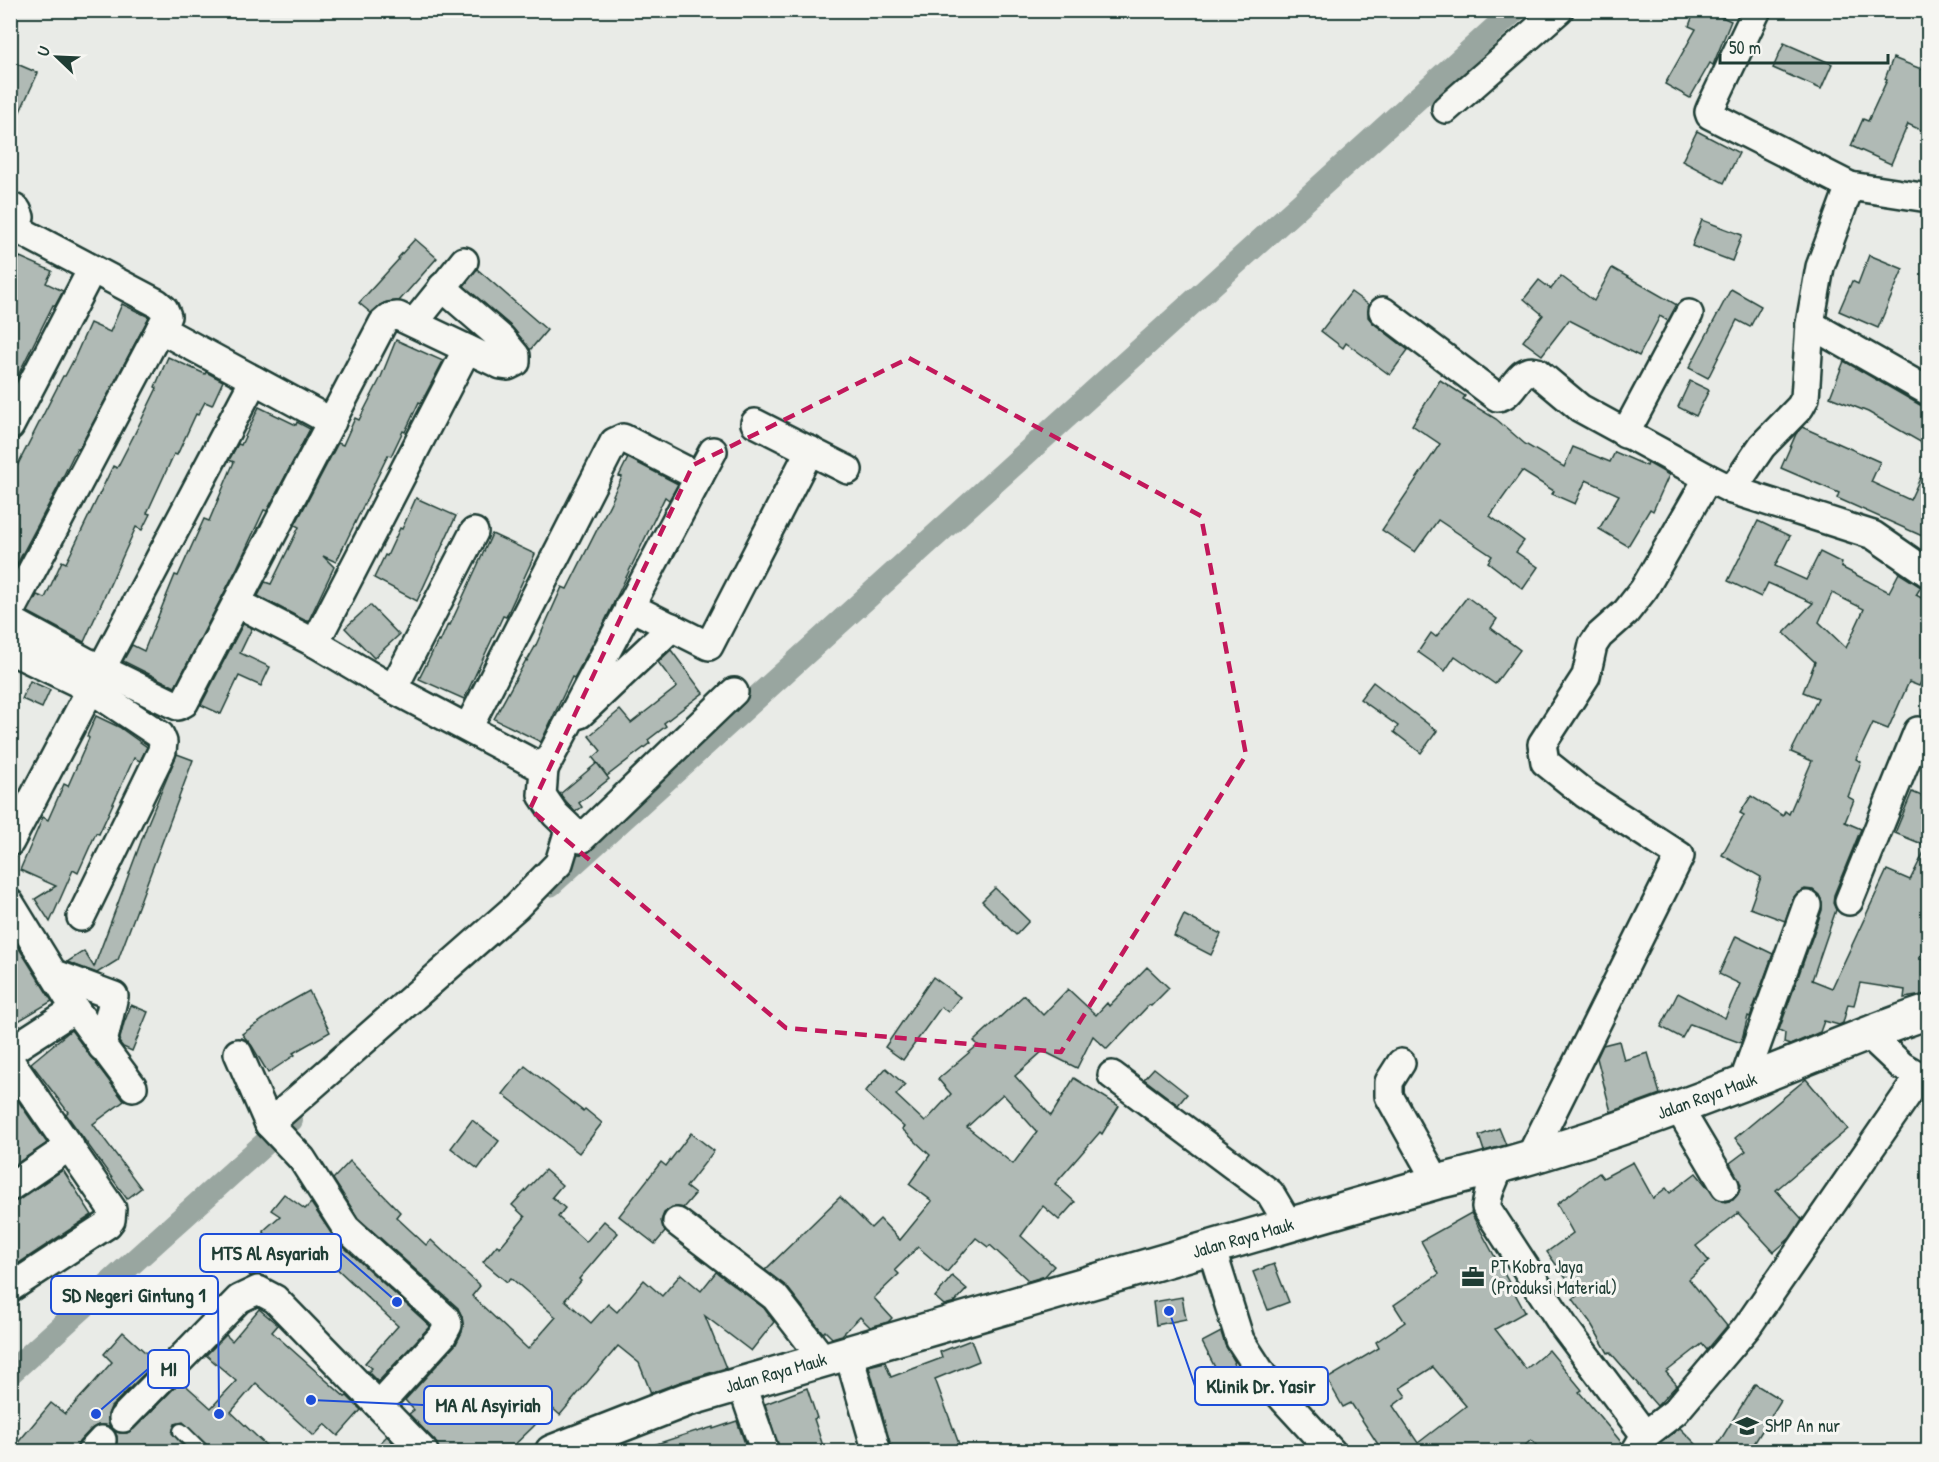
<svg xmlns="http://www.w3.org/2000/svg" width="1939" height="1462" font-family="'Patrick Hand',sans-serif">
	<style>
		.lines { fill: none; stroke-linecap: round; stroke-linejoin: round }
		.canal { stroke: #99a6a0; stroke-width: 24 }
		.building { fill: #b0bab5; stroke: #1f3d34; stroke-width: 1.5; fill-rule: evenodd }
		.lane-casing { stroke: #1f3d34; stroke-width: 18 }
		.street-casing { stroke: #1f3d34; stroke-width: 32 }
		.primary-casing { stroke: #1f3d34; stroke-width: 38 }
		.lane { stroke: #f6f6f2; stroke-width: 14 }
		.street { stroke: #f6f6f2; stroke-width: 27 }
		.primary { stroke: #f6f6f2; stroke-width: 33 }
		.marked { fill: none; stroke: #c2185b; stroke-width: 4.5; stroke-dasharray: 12 8; stroke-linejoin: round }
		.labels { text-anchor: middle; stroke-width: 6; stroke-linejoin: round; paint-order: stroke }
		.street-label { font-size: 18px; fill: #1f3d34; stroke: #f6f6f2 }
		.poi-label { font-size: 18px; fill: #1f3d34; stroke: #f6f6f2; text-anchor: start }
		.leader { fill: none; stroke: #1d4ed8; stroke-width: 2 }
		.callout-dot { fill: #1d4ed8; stroke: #f6f6f2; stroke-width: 2 }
		.callout { fill: #f6f6f2; stroke: #1d4ed8; stroke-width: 2 }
		.callout-label { font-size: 20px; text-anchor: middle; font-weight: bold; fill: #1f3d34 }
	</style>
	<rect width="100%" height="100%" fill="#e9ebe7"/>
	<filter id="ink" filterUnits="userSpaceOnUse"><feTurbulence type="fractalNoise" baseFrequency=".0167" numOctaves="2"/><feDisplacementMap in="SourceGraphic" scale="12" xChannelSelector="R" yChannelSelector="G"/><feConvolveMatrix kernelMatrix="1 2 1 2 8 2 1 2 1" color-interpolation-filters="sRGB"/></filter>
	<g filter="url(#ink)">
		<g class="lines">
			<!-- canal -->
			<g class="canal">
				<polyline points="550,885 1515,10"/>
				<polyline points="10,1373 291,1120"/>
			</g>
		</g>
		<!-- building -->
		<g class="building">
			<polygon points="1695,10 1722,10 1720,16 1731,21 1713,65 1710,63 1690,98 1665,84 1696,29 1689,26"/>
			<polygon points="1784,43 1832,64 1821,89 1773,68"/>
			<polygon points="1893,58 1929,72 1929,134 1908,124 1891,164 1851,146 1863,119 1868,121 1887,80 1885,79"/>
			<polygon points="17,64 38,73 10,133 10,76"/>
			<polygon points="1697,131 1739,153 1724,183 1682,161"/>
			<polygon points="1702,220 1742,235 1732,261 1692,246"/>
			<polygon points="415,239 437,258 399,301 387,302 380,305 371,313 359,303 399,259 398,258"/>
			<polygon points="1869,255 1903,269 1878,328 1839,311 1852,281 1858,284"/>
			<polygon points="20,257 52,271 46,283 63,291 55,306 53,305 10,391 10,277"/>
			<polygon points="1612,268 1677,305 1668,321 1660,316 1639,356 1569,320 1542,355 1523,341 1543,315 1524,299 1539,280 1551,289 1561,276 1594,301"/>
			<polygon points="477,269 547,330 530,350 512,327 464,286"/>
			<polygon points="1731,289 1761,306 1750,327 1737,320 1708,378 1689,368"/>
			<polygon points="1351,292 1369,305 1368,317 1373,323 1408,350 1390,375 1346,343 1343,348 1321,331"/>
			<polygon points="122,304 149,317 79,449 77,448 57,489 10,577 10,480 63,376 65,376 74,359 90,323 110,332"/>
			<polygon points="396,340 443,361 421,403 419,402 405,432 403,431 391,456 388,455 336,562 323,556 334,567 308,622 258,596 265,582 271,584 299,527 295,525 338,443 343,445 355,418 359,420 381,377"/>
			<polygon points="168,357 205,374 206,372 223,381 212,405 205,402 198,415 196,414 177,455 174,454 147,513 150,514 142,530 136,527 84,642 28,612 37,595 45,598 62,561 66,563 113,466 117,468 134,435 157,388 155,387"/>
			<polygon points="1844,361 1920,405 1929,407 1929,447 1868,412 1830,397"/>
			<polygon points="1440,380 1465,396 1463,399 1496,419 1525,444 1564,467 1573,447 1610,462 1615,452 1647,466 1648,463 1669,475 1653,511 1650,509 1628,546 1599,529 1619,495 1586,480 1575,504 1552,494 1554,491 1522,471 1490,516 1524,541 1516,552 1538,567 1523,589 1488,562 1492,556 1438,520 1415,552 1382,530 1440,444 1412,425"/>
			<polygon points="1690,381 1709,390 1696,416 1678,407"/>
			<polygon points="259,407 296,425 297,422 310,429 267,511 264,510 237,568 175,687 123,661 132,645 144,651 175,575 178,576 204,519 209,521 234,462 229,460 238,444 241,445"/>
			<polygon points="1802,427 1880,462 1871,482 1910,500 1929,459 1929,539 1837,498 1839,493 1781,468 1796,434"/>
			<polygon points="628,458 678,484 669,500 665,497 603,625 574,678 572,677 541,742 494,719 526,660 527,661 536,645 562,587 567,589 614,496 613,495 622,477 619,476"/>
			<polygon points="416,498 456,516 417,601 374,578 385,555 387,556 400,528 402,529"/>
			<path d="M1758 521 1790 536 1775 566 1806 580 1820 552 1842 563 1841 567 1889 592 1899 573 1921 587 1916 595 1929 602V665L1919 686 1909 682 1888 729 1873 723 1856 759 1861 762 1848 797 1854 800 1845 822 1861 829 1834 895 1833 903 1836 910 1812 980 1832 988 1887 870 1910 880 1927 846 1895 833 1912 792 1929 799V938L1919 959 1929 960V994L1904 998 1905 990 1860 983 1854 1005 1848 1004 1843 1023 1839 1025 1824 1021 1820 1032 1790 1045 1784 1043 1785 1033 1779 1030 1822 910V902L1819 895 1813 890 1805 889 1797 893 1792 900 1785 921 1750 908 1761 877 1722 855 1744 815 1740 813 1751 796 1783 816 1785 811 1789 814 1812 761 1791 752 1818 698 1803 692 1815 662 1784 633 1813 603 1768 583 1761 597 1728 581ZM1832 593 1864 609 1846 648 1819 622Z"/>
			<polygon points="492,534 535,554 506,617 503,616 464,699 419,679 438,641 440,642 448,624 450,625"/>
			<polygon points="1467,597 1497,619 1491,628 1520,650 1495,684 1455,656 1445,671 1418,652 1431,633 1436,637"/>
			<polygon points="370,605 399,635 374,658 345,628"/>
			<polygon points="243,624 252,628 240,653 270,667 261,686 239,676 221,714 201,705"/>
			<polygon points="671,650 703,693 664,723 666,726 648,740 650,743 607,776 593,758 601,751 589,736 620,710 631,723 677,687 658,662"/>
			<polygon points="30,681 50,690 42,708 22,699"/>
			<polygon points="1373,682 1437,731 1421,753 1394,732 1398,726 1360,699"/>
			<polygon points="96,716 119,727 147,747 140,761 134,758 99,834 96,833 78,873 73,870 50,922 35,899 56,886 20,870 43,817 48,820 64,784 68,786 89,738 87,736"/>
			<polygon points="177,754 193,760 118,960 97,973 67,962 84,951 94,967 148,823"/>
			<polygon points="597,763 609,779 579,803 582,807 575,812 560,794"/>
			<polygon points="995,888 1029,921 1016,935 982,901"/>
			<polygon points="1184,915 1221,934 1211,955 1174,936"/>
			<polygon points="10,934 52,1001 10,1026"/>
			<polygon points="1736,936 1773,954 1750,1017 1748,1016 1741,1043 1690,1024 1682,1038 1661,1027 1678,993 1725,1018 1740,984 1719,974"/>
			<path d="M1147 967 1169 988 1151 1006 1149 1005 1107 1049 1093 1036 1077 1068 1043 1051 1015 1076 1051 1116 1074 1078 1119 1106 1102 1134 1100 1132 1055 1184 1075 1202 1059 1220 1043 1206 1021 1236 1054 1266 1045 1276 1029 1281 990 1245 988 1247 976 1238 947 1272 918 1247 895 1270 899 1274 874 1298 892 1318 888 1322 870 1327 860 1317 842 1335 832 1338 825 1331 823 1333 787 1287 765 1270 840 1197 871 1228 880 1219 900 1240 932 1201 909 1184 930 1155 902 1129 904 1127 865 1092 886 1068 905 1085 896 1095 925 1122 951 1094 938 1079 978 1045 974 1041 1024 995 1043 1015 1068 989 1096 1015 1107 1003 1109 1006ZM1003 1094 1037 1132 1013 1164 967 1127Z"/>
			<polygon points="933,977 960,997 948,1012 941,1007 903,1060 885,1047"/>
			<polygon points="309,991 330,1032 293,1053 295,1055 268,1073 252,1046 242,1034 284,1005"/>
			<polygon points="131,1005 148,1012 132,1051 123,1047 119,1042 124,1023"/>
			<polygon points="71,1030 124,1101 93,1124 141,1188 127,1199 66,1114 68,1112 31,1063"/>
			<polygon points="1619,1041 1624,1060 1648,1053 1660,1094 1611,1112 1597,1058 1603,1045"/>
			<polygon points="525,1066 583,1111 585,1109 602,1123 579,1153 503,1094"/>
			<polygon points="1154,1068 1187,1094 1178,1105 1144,1079"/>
			<polygon points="1806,1079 1848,1129 1776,1190 1802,1219 1790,1238 1774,1252 1738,1213 1696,1246 1709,1261 1689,1279 1727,1326 1707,1350 1702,1344 1666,1372 1677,1385 1657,1406 1610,1352 1608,1353 1590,1322 1573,1299 1578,1295 1547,1252 1573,1233 1557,1204 1599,1173 1603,1178 1633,1162 1653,1198 1666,1188 1670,1193 1696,1173 1717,1199 1725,1202 1733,1200 1738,1194 1741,1185 1730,1163 1746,1151 1735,1138"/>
			<polygon points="10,1089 47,1143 10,1168"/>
			<polygon points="472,1120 499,1141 478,1169 451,1148"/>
			<polygon points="1499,1128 1506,1145 1484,1151 1479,1136"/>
			<polygon points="691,1133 714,1151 686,1187 695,1194 683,1208 672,1207 664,1213 661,1221 665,1232 655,1244 619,1216 661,1162 666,1166"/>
			<polygon points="350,1161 400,1212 396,1217 426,1245 431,1240 480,1286 472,1296 528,1349 556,1317 511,1278 507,1282 483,1262 497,1245 500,1247 525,1217 512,1205 545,1170 562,1185 552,1197 565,1208 558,1217 586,1242 604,1221 618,1233 579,1279 581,1281 565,1300 591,1323 608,1304 617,1312 644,1280 662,1296 681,1274 701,1291 716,1272 764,1308 774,1322 751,1351 705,1316 726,1368 680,1382 651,1393 639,1363 618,1346 560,1415 551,1407 533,1427 507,1452 439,1452 435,1441 409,1414 414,1410 405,1400 456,1344 462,1332 462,1317 458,1308 358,1218 333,1179"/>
			<polygon points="63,1170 92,1215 10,1269 10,1203 19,1200"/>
			<polygon points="284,1194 305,1209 311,1203 335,1239 430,1326 378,1382 368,1372 372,1368 365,1363 398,1326 315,1248 298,1263 290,1252 258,1274 250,1276 239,1262 270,1240 263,1231 280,1216 271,1210"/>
			<path d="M1471 1213 1525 1312 1495 1329 1526 1369 1549 1350 1582 1390 1579 1392 1622 1443 1619 1452H1543L1531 1440 1518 1452H1383L1351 1403 1343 1407 1327 1379 1379 1348 1376 1342 1405 1322 1394 1305 1439 1274 1421 1241ZM1433 1367 1466 1406 1418 1443 1393 1406 1406 1396 1400 1388Z"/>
			<polygon points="1274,1264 1289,1302 1268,1310 1253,1272"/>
			<polygon points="952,1276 967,1289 955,1302 944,1305 935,1297"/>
			<polygon points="1182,1297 1186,1319 1156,1325 1153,1302"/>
			<polygon points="259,1309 278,1325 272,1332 345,1397 347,1396 361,1410 338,1436 325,1424 314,1436 256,1383 231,1412 273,1452 211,1452 208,1446 183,1422 175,1424 172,1433 189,1452 113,1452 117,1443 117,1436 114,1431 120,1433 127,1433 134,1429 181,1381 211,1408 236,1381 206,1355 226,1335 232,1341"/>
			<polygon points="123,1332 156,1362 111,1407 108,1415 108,1422 111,1427 105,1425 98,1425 91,1429 79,1442 76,1452 10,1452 51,1403 65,1414 90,1387 112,1362 104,1354"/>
			<polygon points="1221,1332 1225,1345 1235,1362 1234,1363 1243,1381 1226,1389 1202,1342"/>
			<polygon points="971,1340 979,1361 935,1379 962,1452 892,1452 869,1366 885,1362 891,1377 942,1358 940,1352"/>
			<polygon points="1755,1384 1781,1400 1749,1452 1713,1452"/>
			<polygon points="807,1388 817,1418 814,1419 825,1452 780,1452 765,1404"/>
			<polygon points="737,1421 748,1452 644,1452 644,1448 696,1431 697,1432 713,1427 713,1429"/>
			<polygon points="1680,1428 1704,1452 1654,1452 1657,1446"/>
			<polygon points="387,1436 402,1452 371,1452"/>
		</g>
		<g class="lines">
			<!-- lane casing -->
			<g class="lane-casing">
				<polyline id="lane" points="181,1431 202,1452"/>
			</g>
			<!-- street casing -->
			<g class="street-casing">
				<g id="street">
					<polyline points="1446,109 1559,10"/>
					<polyline points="1850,186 1928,198"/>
					<polyline points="10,206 17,210 20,217 15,228 157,303 164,309 167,316 160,329 332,422"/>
					<path d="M1383 311 1497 397C1515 396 1517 366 1537 372L1580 408 1708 478 1732 490 1873 535 1928 573"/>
					<polyline points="414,323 464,261"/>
					<polyline points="1810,324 1928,391"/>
					<polyline points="755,423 848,470"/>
					<polyline points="10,426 92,269"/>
					<polyline points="1625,434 1689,314"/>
					<polyline points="699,477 713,451"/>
					<polyline points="1732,490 1762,446 1800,407 1805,398 1810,324 1820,267 1850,186 1710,115 1709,112 1711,107 1757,10"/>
					<polyline points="237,603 315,643 393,689 544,769 542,795 555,814 581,839 734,692"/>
					<polyline points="629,606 709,646 810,450"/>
					<polyline points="10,612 160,329"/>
					<polyline points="10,620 87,662 171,703 178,706 184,703 383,323 390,317 398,316 501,365 508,366 516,362 516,356 502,339 442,287"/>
					<polyline points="315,643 467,349"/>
					<polyline points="10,650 91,689 160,735 163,742 162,751 81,917"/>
					<polyline points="393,689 474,532"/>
					<polyline points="580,714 672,627"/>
					<polyline points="468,728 614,442 623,438 699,477 544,769"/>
					<polyline points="10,842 254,380"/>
					<polyline points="1849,901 1918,731"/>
					<polyline points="10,903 75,1009 133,1087"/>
					<polyline points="55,974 114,996 102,1047"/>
					<polyline points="1867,1033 1902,1066 1928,1081"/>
					<polyline points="10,1051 75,1009"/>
					<polyline points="238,1053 269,1124 302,1159 346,1228 447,1320 448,1325 442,1336 379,1405"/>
					<polyline points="10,1061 112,1209 111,1220 108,1224 10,1288"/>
					<polyline points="1401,1063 1389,1082 1389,1096 1437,1182"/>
					<polyline points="1112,1075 1270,1193 1289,1225"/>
					<polyline points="1743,1083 1807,905"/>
					<polyline points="1678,1107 1725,1186"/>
					<polyline points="269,1124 516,907 559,863 569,830"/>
					<polyline points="1530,1157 1680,856 1585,794 1545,762 1542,744 1586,676 1593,645 1599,636 1626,612 1644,589 1708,478"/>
					<polyline points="1499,1168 1489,1192 1486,1207 1565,1328 1645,1435"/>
					<polyline points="10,1187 70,1146"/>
					<polyline points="677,1222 775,1297 823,1359"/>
					<polyline points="1211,1247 1240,1340 1266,1380 1332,1452"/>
					<polyline points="848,1352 877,1452"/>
					<polyline points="741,1383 765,1452"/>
					<polyline points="123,1418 239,1299 258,1290 275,1299 424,1452"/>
					<polyline points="91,1452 102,1440"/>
					<polyline points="1635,1452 1645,1435 1675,1412 1747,1327 1920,1076"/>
				</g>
			</g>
			<!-- primary casing -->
			<g class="primary-casing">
				<path id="primary" d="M552 1452 685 1400 1437 1182C1540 1158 1642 1122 1741 1084 1804 1060 1865 1033 1928 1012"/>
			</g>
			<!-- lane -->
			<use href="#lane" class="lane"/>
			<!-- street -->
			<use href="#street" class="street"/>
			<!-- primary -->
			<use href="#primary" class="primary"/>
		</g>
	</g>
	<!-- marked area -->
	<path class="marked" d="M909 358 1201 516 1246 755 1061 1052 786 1028 530 809 693 465Z"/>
	<!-- icons -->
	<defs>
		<g id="office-bare" transform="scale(1.8)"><path d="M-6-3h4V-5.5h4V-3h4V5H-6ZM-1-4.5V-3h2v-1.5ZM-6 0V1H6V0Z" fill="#1f3d34" stroke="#f6f6f2" stroke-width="2.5" paint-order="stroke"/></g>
		<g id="school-bare" transform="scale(1.8)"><path d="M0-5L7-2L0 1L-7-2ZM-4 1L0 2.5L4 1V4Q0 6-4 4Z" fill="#1f3d34" stroke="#f6f6f2" stroke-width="2.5" paint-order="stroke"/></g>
	</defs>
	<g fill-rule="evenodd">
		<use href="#office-bare" x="1473" y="1277"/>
		<use href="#school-bare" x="1747" y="1426"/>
	</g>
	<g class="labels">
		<!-- street labels -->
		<g class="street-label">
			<text transform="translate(1707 1096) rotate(-20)" y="6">Jalan Raya Mauk</text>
			<text transform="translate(1243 1238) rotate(-16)" y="6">Jalan Raya Mauk</text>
			<text transform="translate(776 1373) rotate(-16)" y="6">Jalan Raya Mauk</text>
		</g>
		<!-- poi labels -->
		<g class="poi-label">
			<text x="1491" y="1273">PT Kobra Jaya<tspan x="1491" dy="21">(Produksi Material)</tspan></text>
			<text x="1765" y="1432">SMP An nur</text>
		</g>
	</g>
	<!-- callouts -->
	<path class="leader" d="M397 1302L341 1253M219 1414L218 1295M96 1414L148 1369M1169 1311L1195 1386M311 1400L424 1405"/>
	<g class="callout-dot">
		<circle cx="397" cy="1302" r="6"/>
		<circle cx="219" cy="1414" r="6"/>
		<circle cx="96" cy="1414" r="6"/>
		<circle cx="1169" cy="1311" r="6"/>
		<circle cx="311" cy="1400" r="6"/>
	</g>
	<g class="callout">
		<rect x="200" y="1234" width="141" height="38" rx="6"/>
		<rect x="51" y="1276" width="167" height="38" rx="6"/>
		<rect x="148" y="1350" width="41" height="38" rx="6"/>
		<rect x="1195" y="1367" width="133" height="38" rx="6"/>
		<rect x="424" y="1386" width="128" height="38" rx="6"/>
	</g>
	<g class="callout-label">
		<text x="270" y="1260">MTS Al Asyariah</text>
		<text x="134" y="1302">SD Negeri Gintung 1</text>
		<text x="169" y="1376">MI</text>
		<text x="1261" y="1393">Klinik Dr. Yasir</text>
		<text x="488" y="1412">MA Al Asyiriah</text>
	</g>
	<!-- margin -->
	<rect width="1939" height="1462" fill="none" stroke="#f6f6f2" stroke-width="36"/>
	<rect x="18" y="18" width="1903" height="1426" fill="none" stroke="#1f3d34" stroke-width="2" filter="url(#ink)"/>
	<!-- north arrow -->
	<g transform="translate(57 57) rotate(293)" stroke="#f6f6f2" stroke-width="4.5" paint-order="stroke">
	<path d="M0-4.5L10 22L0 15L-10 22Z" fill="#1f3d34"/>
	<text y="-9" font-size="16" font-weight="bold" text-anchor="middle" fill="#1f3d34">U</text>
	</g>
	<!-- scale -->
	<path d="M1720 54v9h168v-9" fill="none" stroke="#1f3d34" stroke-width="3"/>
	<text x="1729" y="54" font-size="18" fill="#1f3d34" stroke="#f6f6f2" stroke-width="4.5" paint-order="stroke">50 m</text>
</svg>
